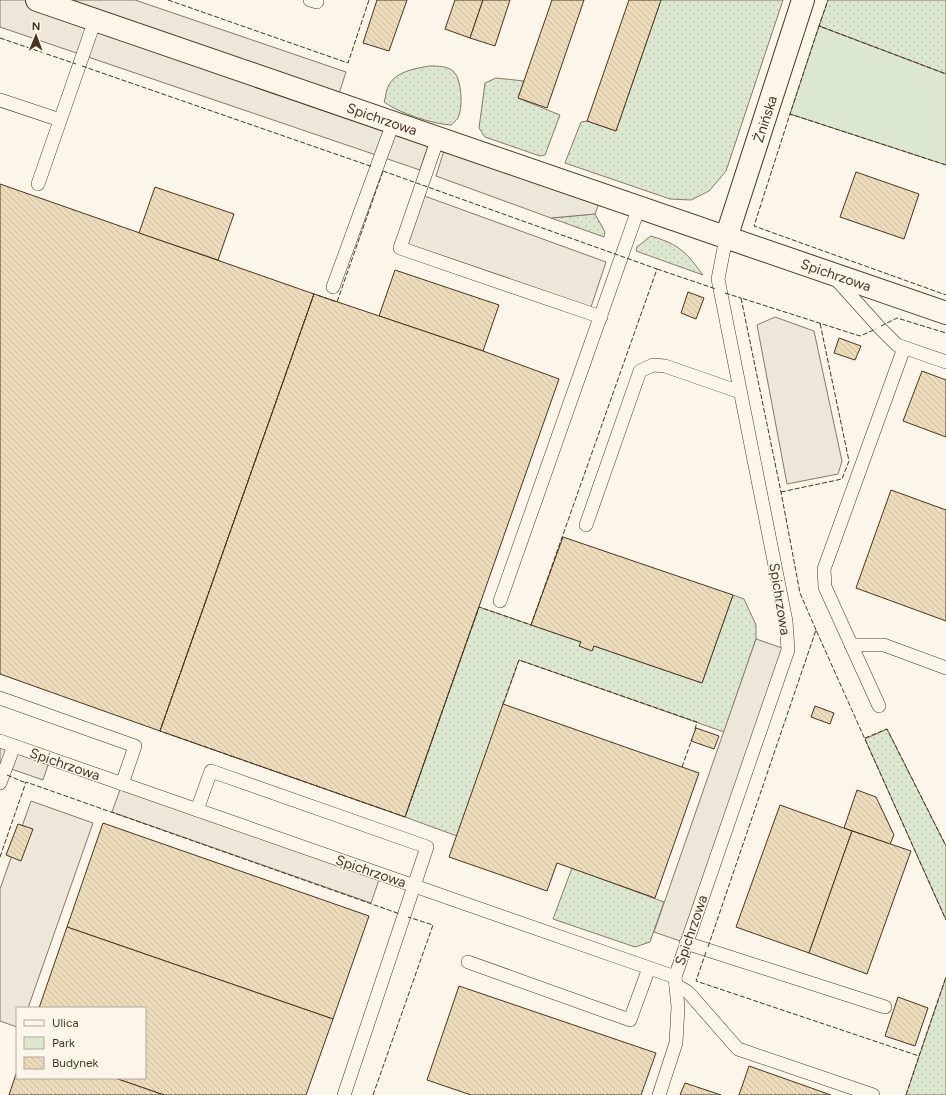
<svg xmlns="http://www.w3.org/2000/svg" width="946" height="1095" font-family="Figtree,sans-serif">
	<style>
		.grass { fill: url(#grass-dots); stroke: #887966 }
		.green { fill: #dce7d0; stroke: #887966 }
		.parking { fill: #ede7d9; stroke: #887966 }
		.building { fill: url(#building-back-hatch); stroke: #4a3520 }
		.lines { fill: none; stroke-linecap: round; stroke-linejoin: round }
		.lane-casing { stroke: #4a3520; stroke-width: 14 }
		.street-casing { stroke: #4a3520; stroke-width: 24 }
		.lane { stroke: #fbf6e9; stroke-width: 13 }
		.street { stroke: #fbf6e9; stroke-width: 22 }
		.fence { stroke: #4a3520; stroke-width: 1; stroke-dasharray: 5 2; stroke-linecap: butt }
		.labels { text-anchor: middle; stroke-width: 3; stroke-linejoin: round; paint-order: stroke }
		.street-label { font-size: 14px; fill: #4a3520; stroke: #fbf6e9 }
	</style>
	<defs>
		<pattern id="grass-dots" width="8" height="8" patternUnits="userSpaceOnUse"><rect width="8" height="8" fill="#dce7d0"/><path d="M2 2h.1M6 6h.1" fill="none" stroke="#bec7b2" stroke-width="1.8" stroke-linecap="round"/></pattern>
		<pattern id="building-back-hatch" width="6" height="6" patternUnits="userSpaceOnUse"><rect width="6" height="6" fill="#ecdcbc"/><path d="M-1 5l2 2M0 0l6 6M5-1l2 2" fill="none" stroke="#ccbda1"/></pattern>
	</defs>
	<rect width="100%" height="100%" fill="#fbf6e9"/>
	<!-- grass -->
	<g class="grass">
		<polygon points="661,0 783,0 726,171 709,191 691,200 670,199 565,163 581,122 587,121 616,131"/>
		<polygon points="828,0 946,0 946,74 819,26"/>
		<path d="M430 66C438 66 448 66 454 72 462 80 463 109 458 118 456 121 453 123 451 125 432 124 399 113 384 102 386 97 386 88 390 83 398 71 417 68 430 66Z"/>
		<polygon points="496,78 524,81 518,98 560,115 545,155 540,156 485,137 479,128 485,83"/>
		<polygon points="595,214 605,232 604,237 551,218"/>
		<path d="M651 236C680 245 685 251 703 275L636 251 637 247Z"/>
		<polygon points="733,595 744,599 756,625 756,639 724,732 519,660 457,836 405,817 479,607 581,642 579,646 592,650 594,646 702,683"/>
		<polygon points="887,729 946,846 946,920 865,739"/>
		<polygon points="572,868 664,902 650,942 635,947 553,919"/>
		<polygon points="946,977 946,1095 906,1095"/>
	</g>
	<!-- green -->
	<polygon class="green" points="819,26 946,74 946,165 790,114"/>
	<!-- parking -->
	<g class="parking">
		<polygon points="0,0 135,0 346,72 336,103 431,136 420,170 0,27"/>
		<polygon points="447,141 602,195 595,214 551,218 436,176"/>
		<polygon points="419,194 606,262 589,313 400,248"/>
		<polygon points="775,317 814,331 842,461 838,474 787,484 757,325"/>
		<polygon points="756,639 788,650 686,943 654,932"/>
		<polygon points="0,741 50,759 43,780 0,765"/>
		<polygon points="122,784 381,874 371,903 112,812"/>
		<polygon points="31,801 93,823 28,1008 17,1008 17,1027 0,1021 0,889"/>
	</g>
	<!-- building -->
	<g class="building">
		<polygon points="377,0 407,0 389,51 363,43"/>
		<polygon points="455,0 483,0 470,38 445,29"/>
		<polygon points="483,0 510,0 495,46 470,38"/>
		<polygon points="552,0 584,0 547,108 518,98"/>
		<polygon points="629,0 661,0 616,131 587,121"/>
		<polygon points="856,172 919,194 904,239 840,217"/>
		<polygon points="0,184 314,294 160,731 0,674"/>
		<polygon points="155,187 234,214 218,260 139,233"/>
		<polygon points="395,270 499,305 483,351 379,316"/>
		<polygon points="688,292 704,298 696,319 681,313"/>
		<polygon points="314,294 483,351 559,379 405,817 160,731"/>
		<polygon points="839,338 861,346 855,360 834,353"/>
		<polygon points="922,371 946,380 946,437 903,421"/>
		<polygon points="891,490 946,510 946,621 856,588"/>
		<polygon points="563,537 733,595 702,683 594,646 592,651 579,646 581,642 531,625"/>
		<polygon points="503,704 699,773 655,898 557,863 547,891 449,857"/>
		<polygon points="815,706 834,713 830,724 811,717"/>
		<polygon points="696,728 719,736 714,749 691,741"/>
		<polygon points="857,790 876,797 894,835 890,844 844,828"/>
		<polygon points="780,805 852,831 809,953 736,927"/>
		<polygon points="103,823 369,916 333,1019 67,927"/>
		<polygon points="18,824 33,829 21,861 6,855"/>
		<polygon points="852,831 911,851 867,974 809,953"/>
		<polygon points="67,927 333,1019 306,1095 164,1095 115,1078 145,1078 145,1008 39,1008"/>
		<polygon points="459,986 656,1053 641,1095 471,1095 427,1080"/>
		<polygon points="898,997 928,1008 915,1046 885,1036"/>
		<polygon points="749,1066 831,1095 739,1095"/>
		<polygon points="17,1071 17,1078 115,1078 164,1095 9,1095"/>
		<polygon points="685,1083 721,1095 680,1095"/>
	</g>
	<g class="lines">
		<!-- lane casing -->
		<g class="lane-casing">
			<g id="lane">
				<polyline points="310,0 317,2"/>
				<polyline points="0,100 60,120"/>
				<polyline points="438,138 400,248 601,317"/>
				<polyline points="38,184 95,20"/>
				<polyline points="835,278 879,327 897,345 946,362"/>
				<polyline points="333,287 393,123"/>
				<polyline points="586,525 640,371 653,365 665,366 740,392"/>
				<polyline points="500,601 639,207"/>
				<polyline points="851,645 884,645 946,668"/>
				<polyline points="0,698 135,746 122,784"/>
				<polyline points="879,706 825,587 824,569 904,348"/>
				<polyline points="0,741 675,977"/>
				<polyline points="0,783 14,746"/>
				<polyline points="197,810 211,771 427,847 344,1095"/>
				<polyline points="686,943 885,1007"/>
				<polyline points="468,962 630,1020 649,968"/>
				<polyline points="676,985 688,992 738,1049 873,1095"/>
				<polyline points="659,1095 676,1043 678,1007 675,977 788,650 786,621 718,279 726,238"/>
			</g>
		</g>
		<!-- street casing -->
		<g class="street-casing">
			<g id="street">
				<polyline points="37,0 946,313"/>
				<polyline points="726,238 803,0"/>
			</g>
		</g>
		<!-- lane -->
		<use href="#lane" class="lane"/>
		<!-- street -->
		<use href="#street" class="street"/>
		<!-- fence -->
		<g class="fence">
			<polyline points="168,0 348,63 369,0"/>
			<polyline points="821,26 819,26 828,0"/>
			<polyline points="0,38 76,64"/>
			<polyline points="82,66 373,167"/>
			<polyline points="792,115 790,114 819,26 946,74"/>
			<polyline points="946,165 790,114 754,226 946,295"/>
			<polygon points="383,171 657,269 531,625 479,607 405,817 160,731 314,294 337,302"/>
			<polyline points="657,269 716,289"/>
			<polyline points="725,293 741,298"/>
			<polyline points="881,326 897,318 946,333"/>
			<polyline points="781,492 842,479 849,461 820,323"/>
			<polyline points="816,630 800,593 781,492 741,298 860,336 876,329"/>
			<polyline points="503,704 519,660 697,722 695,729"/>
			<polyline points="865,738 887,729 946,846"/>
			<polyline points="682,767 692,739"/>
			<polyline points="7,775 26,783"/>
			<polyline points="0,857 26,782 400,914"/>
			<polyline points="708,947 816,630 946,920"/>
			<polyline points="706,952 696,981 919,1056 946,977"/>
			<polyline points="373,1095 433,925 408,917"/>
			<polyline points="906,1095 919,1056"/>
		</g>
	</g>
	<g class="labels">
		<!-- street labels -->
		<g class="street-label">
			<text transform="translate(382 119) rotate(19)" y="5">Spichrzowa</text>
			<text transform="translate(765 119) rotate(-72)" y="5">Żnińska</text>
			<text transform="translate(836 275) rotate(19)" y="5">Spichrzowa</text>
			<text transform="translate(780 599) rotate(81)" y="5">Spichrzowa</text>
			<text transform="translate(65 764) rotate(19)" y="5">Spichrzowa</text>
			<text transform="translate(371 871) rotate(19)" y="5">Spichrzowa</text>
			<text transform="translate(691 930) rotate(-71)" y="5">Spichrzowa</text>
		</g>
	</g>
	<!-- legend -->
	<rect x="16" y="1007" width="130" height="72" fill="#fbf6e9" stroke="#b4a999"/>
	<rect x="24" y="1020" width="20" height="6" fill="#fbf6e9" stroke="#b4a999"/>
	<text x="52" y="1027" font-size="12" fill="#4a3520">Ulica</text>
	<rect x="24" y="1037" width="20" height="12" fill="#dce7d0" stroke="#b4a999"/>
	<text x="52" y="1047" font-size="12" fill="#4a3520">Park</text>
	<rect x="24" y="1057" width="20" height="12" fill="url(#building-back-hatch)" stroke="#b4a999"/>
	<text x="52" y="1067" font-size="12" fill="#4a3520">Budynek</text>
	<!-- north arrow -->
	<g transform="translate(36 36) rotate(1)" stroke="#fbf6e9" stroke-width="3" paint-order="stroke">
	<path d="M0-3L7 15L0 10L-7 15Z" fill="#4a3520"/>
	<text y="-6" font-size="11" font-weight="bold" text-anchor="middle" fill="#4a3520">N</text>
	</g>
</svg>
